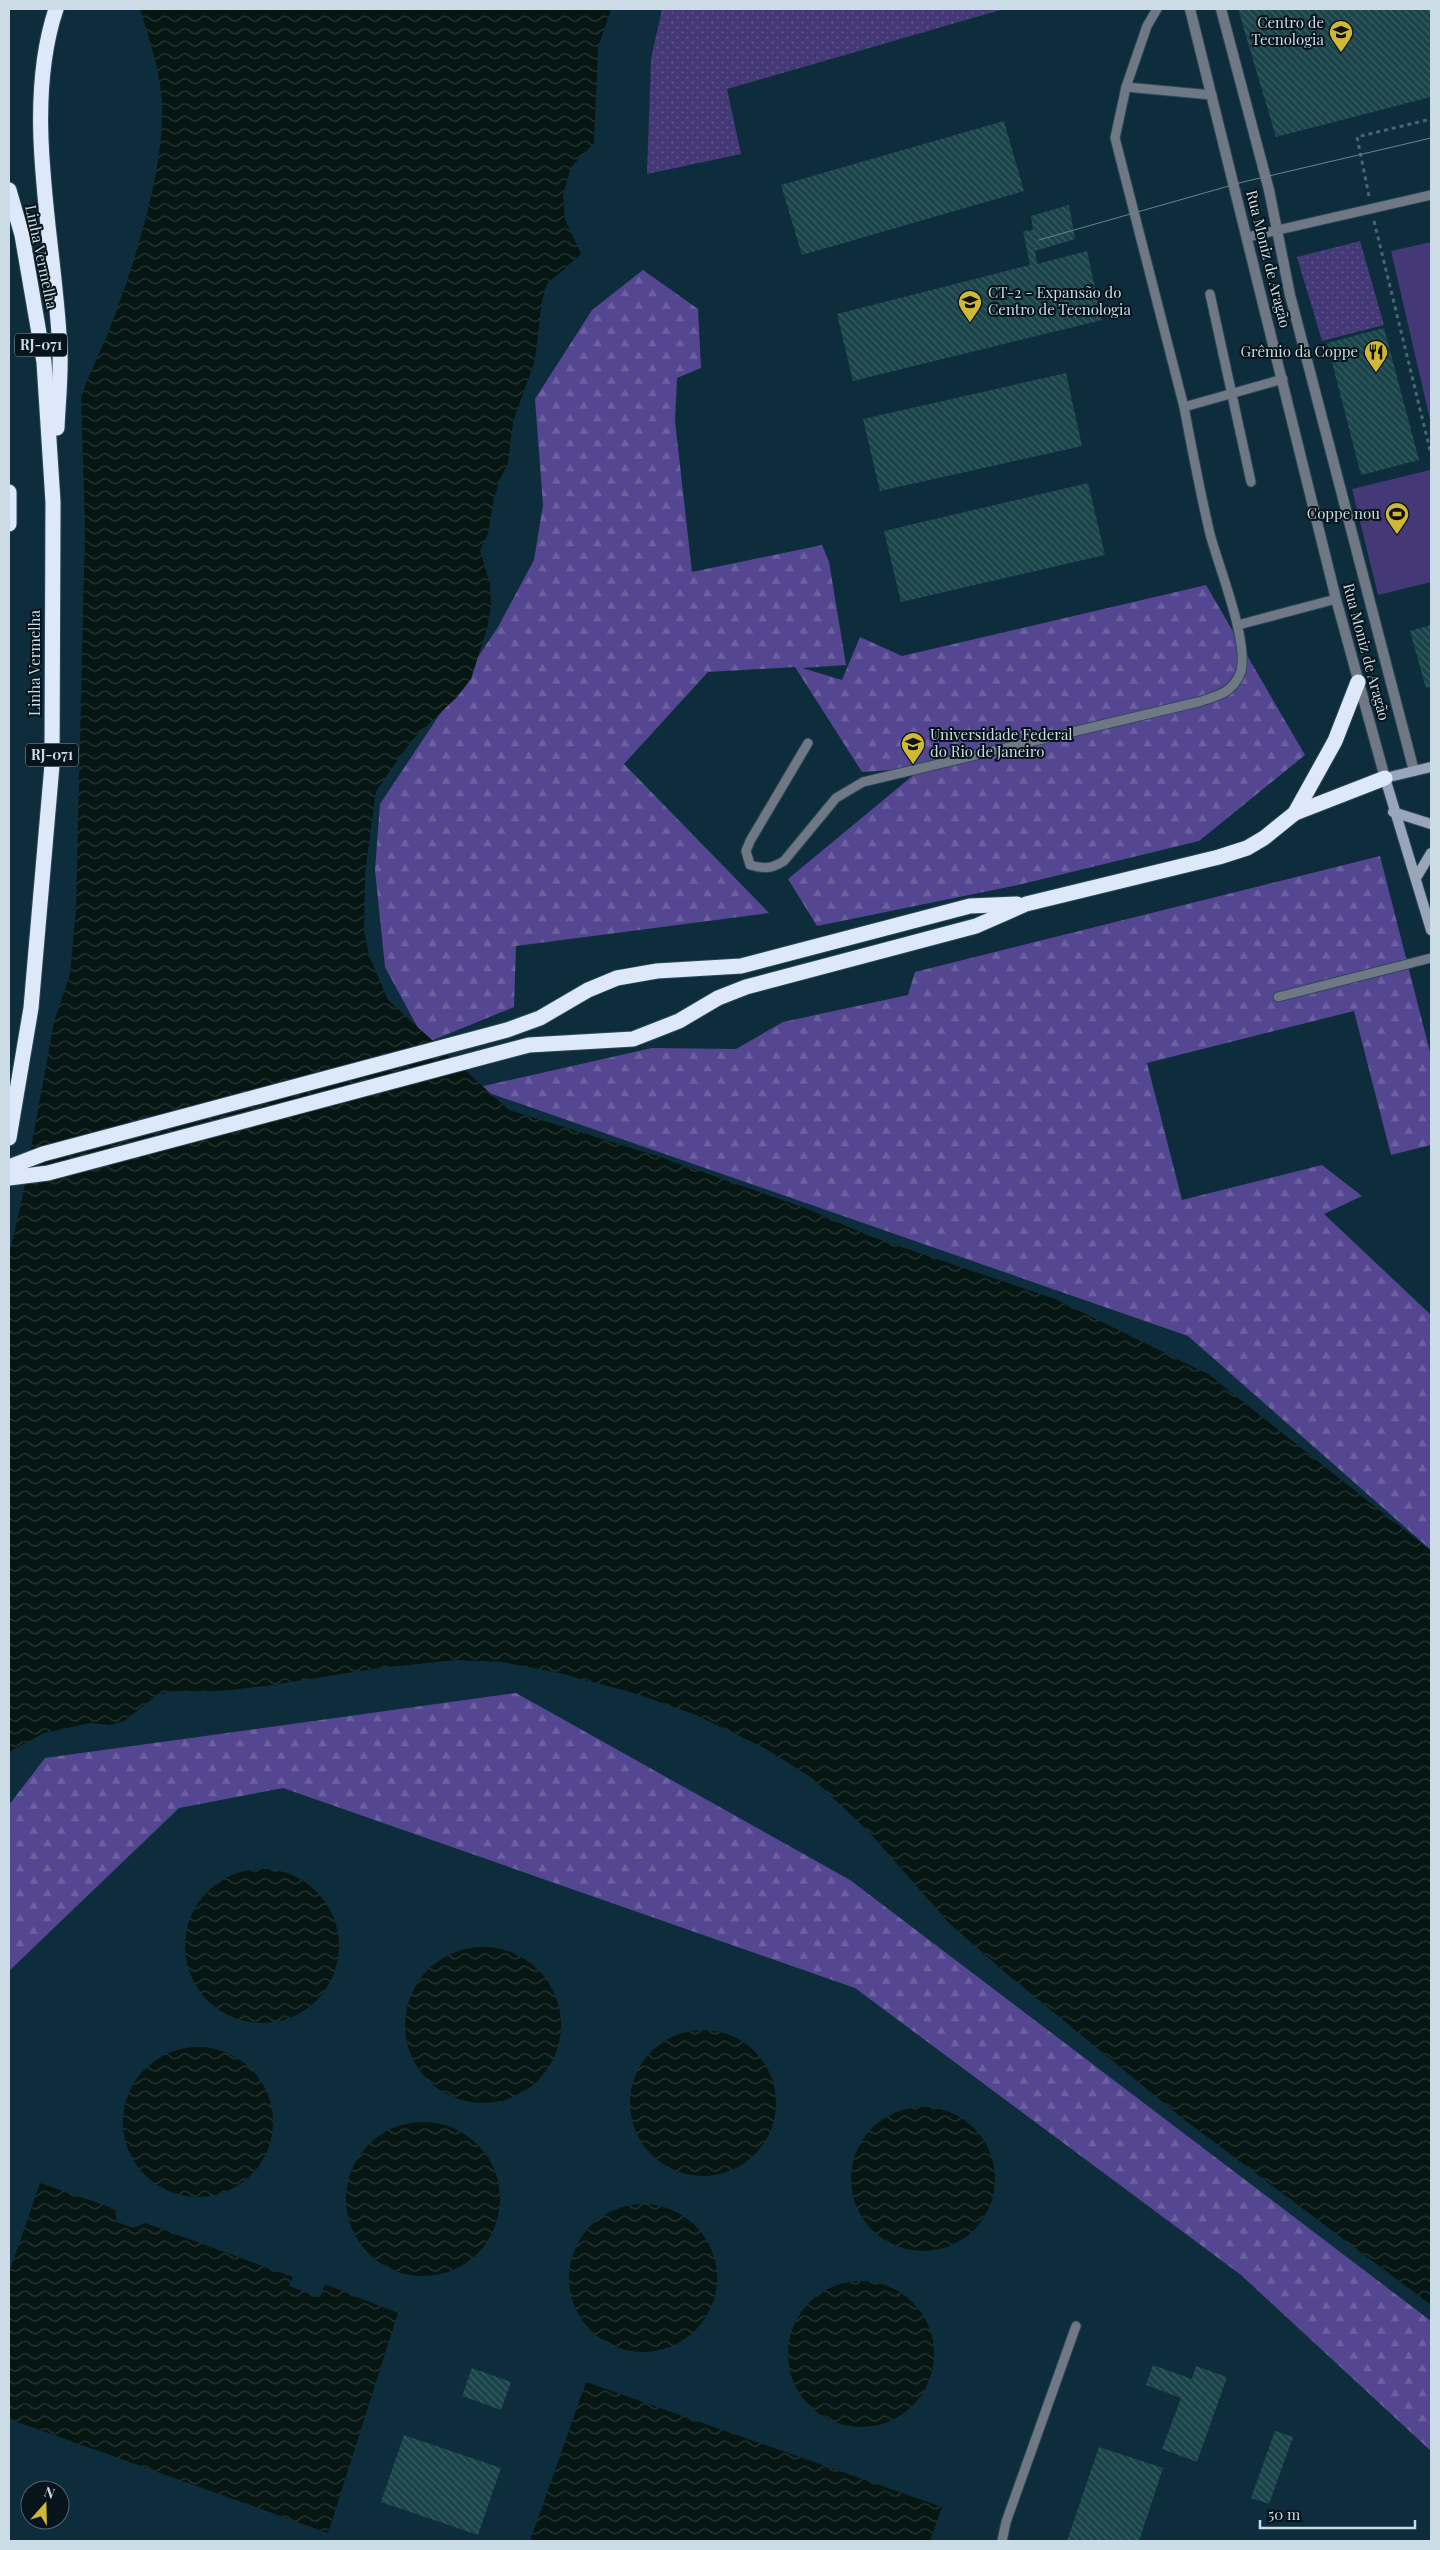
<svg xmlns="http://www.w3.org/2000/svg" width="1440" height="2550" font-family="'Playfair Display',serif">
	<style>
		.grass { fill: url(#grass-dots) }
		.forest { fill: url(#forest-firs) }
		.pitch { fill: #443876 }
		.water { fill: url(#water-waves) }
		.building { fill: url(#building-back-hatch) }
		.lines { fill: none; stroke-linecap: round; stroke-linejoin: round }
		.lane-casing { stroke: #2b4958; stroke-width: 11 }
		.street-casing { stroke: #2b4958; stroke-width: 12 }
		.secondary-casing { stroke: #2b4958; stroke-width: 12 }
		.highway-casing { stroke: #2b4958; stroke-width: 17 }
		.path { stroke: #496573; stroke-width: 3; stroke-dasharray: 4 4; stroke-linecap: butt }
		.lane { stroke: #717885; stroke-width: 9 }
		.street { stroke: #717885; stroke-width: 10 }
		.secondary { stroke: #9aa5ba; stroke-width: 10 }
		.highway { stroke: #dde8fb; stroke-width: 15 }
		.tram { stroke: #698290; stroke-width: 1 }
		.labels { text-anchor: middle; stroke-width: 4; stroke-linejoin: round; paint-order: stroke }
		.shield { fill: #07141b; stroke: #90a0aa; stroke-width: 1 }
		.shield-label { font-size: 14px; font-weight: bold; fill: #cbdce7 }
		.poi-label { font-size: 15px; fill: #cbdce7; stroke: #07141b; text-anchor: end }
		.street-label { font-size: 15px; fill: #cbdce7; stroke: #07141b }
	</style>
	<defs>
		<pattern id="grass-dots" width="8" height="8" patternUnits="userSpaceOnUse" patternTransform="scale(1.25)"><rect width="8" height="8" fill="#443876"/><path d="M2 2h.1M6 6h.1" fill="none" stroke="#5e548a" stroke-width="1.8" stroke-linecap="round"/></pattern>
		<pattern id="forest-firs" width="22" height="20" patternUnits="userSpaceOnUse" patternTransform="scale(1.25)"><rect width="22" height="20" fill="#554692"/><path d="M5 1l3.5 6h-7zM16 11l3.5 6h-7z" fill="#6c60a1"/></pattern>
		<pattern id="water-waves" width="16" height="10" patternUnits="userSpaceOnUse" patternTransform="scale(1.25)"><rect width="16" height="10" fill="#061613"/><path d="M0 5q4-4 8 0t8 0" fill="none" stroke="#293735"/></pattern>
		<pattern id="building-back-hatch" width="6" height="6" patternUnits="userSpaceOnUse" patternTransform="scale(1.25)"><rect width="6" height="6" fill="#1a444a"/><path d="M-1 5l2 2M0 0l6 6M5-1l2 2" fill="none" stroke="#3a5e64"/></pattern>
	</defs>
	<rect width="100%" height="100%" fill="#0d2d3d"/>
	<!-- grass -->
	<g class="grass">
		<polygon points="662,9 1004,9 727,89 741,154 647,174 651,59"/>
		<polygon points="1360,241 1384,325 1322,341 1297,257"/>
	</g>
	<!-- forest -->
	<g class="forest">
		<polygon points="643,270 698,309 701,368 677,378 675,421 692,572 822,545 829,562 846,665 802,668 842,680 860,637 902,656 1206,585 1305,755 1199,841 1018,885 817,926 788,879 922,768 862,772 795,667 708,672 624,764 769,913 516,946 514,1007 426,1043 385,967 375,870 380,804 498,627 534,560 543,505 535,399 592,310"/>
		<polygon points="1380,856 1431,1056 1431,1145 1391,1155 1354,1011 1147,1063 1182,1200 1322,1165 1362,1196 1324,1214 1431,1315 1431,1550 1188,1336 475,1088 652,1048 736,1049 783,1022 908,995 915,972"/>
		<polygon points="516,1693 850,1880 1431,2321 1431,2451 1241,2275 855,1988 283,1788 179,1808 9,1971 9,1805 45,1758"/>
	</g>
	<!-- pitch -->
	<g class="pitch">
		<polygon points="1431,242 1431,424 1391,251"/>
		<polygon points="1430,470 1431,582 1378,595 1352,489"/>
	</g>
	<!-- water -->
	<g class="water">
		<path d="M140 9H611L598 48 594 143 571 167 563 195 565 219 581 254 547 284 542 300 535 360 513 422 508 464 500 479 494 498 488 534 480 550 490 584 491 604 488 625 471 679 457 697 412 740 376 791 365 874 364 931 370 958 388 1000 509 1110 657 1156 805 1208 872 1237 1055 1299 1208 1374 1431 1551V2305L1182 2118 1001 1969 949 1923 869 1832 812 1778 766 1749 696 1715 637 1694 559 1673 502 1662 456 1660 379 1668 266 1686 220 1691H171L156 1696 124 1721 110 1725 90 1723 44 1733 9 1752V1255L21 1204 54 1022 70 974 76 910 85 528 81 398C89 371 104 347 113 320 136 259 165 167 162 102 160 71 149 38 140 9Z"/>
		<circle cx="262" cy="1946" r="77"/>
		<circle cx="483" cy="2025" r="78"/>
		<circle cx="703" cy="2103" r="73"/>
		<circle cx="198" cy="2122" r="75"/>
		<circle cx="923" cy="2179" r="72"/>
		<circle cx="423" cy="2199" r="77"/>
		<polygon points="40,2183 115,2209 117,2222 133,2228 145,2223 293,2277 289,2286 320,2297 325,2284 398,2313 328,2533 9,2419 9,2273"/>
		<circle cx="643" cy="2278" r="74"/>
		<circle cx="861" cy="2354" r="73"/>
		<polygon points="586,2382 942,2507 930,2541 530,2541"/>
	</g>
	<!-- building -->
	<g class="building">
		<polygon points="1238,9 1431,9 1431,97 1276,137"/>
		<polygon points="1004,121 1024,191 802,255 781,185"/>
		<polygon points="1069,205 1075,239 1035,251 1037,264 1087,251 1102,320 853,381 837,314 1030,265 1023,231 1033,230 1031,216"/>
		<polygon points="1384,328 1419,460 1361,475 1327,343"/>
		<polygon points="1066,373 1082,446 880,491 863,419"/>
		<polygon points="1088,483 1105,555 901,602 884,531"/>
		<polygon points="1431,625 1431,687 1426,688 1410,631"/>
		<polygon points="1153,2365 1192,2379 1196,2366 1227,2377 1197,2462 1162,2449 1181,2398 1146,2385"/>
		<polygon points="472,2368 511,2382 501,2410 462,2396"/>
		<polygon points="1275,2431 1293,2437 1269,2504 1251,2498"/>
		<polygon points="404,2435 501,2468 478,2535 381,2502"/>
		<polygon points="1099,2447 1163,2468 1139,2541 1067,2541"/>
	</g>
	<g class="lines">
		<!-- lane casing -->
		<g class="lane-casing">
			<g id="lane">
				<polyline points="1157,9 1147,26 1126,87 1115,138 1184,407"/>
				<polyline points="1126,87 1212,95"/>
				<polyline points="1248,237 1431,195"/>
				<polyline points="1210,294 1251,482"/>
				<polyline points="1238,625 1336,599"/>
				<path d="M808 743 750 841 746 851 750 865C764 869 771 869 784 861L836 798 863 782 1198 702C1217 696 1232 693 1240 674 1251 646 1218 565 1210 534 1200 492 1192 449 1184 407L1283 379"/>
				<polyline points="1278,997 1431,958"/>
				<polyline points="1002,2541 1006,2522 1076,2326"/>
			</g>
		</g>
		<!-- street casing -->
		<g class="street-casing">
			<g id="street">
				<polyline points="1190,9 1336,599 1385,778"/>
				<polyline points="1221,9 1269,190 1290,295 1414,771"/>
			</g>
		</g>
		<!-- secondary casing -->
		<g class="secondary-casing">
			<g id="secondary">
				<polyline points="1431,767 1385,778 1431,930"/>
				<polyline points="1393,812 1431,824"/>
				<polyline points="1416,878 1431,853"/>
			</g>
		</g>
		<!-- highway casing -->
		<g class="highway-casing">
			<g id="highway">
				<path d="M56 9C21 114 56 244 60 352 61 377 58 403 57 428"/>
				<polyline points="9,190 22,235 44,362 53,502 52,765 31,1008 9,1138"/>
				<polyline points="9,492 9,524"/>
				<polyline points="1295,813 1335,741 1358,682"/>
				<polyline points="9,1167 43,1154 507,1030 540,1018 588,990 617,978 657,971 741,966 970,906 1017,904"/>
				<polyline points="9,1178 48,1173 529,1045 633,1039 679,1021 718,998 746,987 976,926 1026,904 1219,857 1247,848 1264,838 1295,813 1385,778"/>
			</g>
		</g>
		<!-- path -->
		<g class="path">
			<polyline points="1369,196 1357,137 1431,119"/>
			<polyline points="1374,221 1431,454"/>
		</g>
		<!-- lane -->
		<use href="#lane" class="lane"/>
		<!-- street -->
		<use href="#street" class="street"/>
		<!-- secondary -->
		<use href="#secondary" class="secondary"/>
		<!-- highway -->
		<use href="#highway" class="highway"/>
		<!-- tram -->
		<polyline class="tram" points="1039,240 1243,182 1431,138"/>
	</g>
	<!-- icons -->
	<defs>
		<g id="university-pin" transform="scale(1.25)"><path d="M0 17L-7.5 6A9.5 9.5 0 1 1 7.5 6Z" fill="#d0b837" stroke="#07141b"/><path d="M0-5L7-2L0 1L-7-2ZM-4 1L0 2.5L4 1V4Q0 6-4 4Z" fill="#111"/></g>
		<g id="restaurant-pin" transform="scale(1.25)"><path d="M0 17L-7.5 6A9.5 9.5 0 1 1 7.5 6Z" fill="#d0b837" stroke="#07141b"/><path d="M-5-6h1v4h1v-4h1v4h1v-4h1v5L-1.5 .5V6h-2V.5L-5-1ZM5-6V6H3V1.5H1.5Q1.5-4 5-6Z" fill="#111"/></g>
		<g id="stadium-pin" transform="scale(1.25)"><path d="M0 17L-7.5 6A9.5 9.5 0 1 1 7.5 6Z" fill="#d0b837" stroke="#07141b"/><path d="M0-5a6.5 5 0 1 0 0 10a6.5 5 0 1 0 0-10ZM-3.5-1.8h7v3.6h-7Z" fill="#111"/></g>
	</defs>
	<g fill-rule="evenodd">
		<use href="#university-pin" x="1341" y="32"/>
		<use href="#university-pin" x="970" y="302"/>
		<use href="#restaurant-pin" x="1376" y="352"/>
		<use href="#stadium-pin" x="1397" y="514"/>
		<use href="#university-pin" x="913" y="744"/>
	</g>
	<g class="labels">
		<!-- shield labels -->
		<g class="shield">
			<rect x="15" y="333.5" width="52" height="23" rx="4"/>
			<rect x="26" y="743.5" width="52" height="23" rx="4"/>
		</g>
		<g class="shield-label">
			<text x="41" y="350">RJ-071</text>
			<text x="52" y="760">RJ-071</text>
		</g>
		<!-- poi labels -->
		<g class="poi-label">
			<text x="1324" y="28">Centro de<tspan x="1324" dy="17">Tecnologia</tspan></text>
			<text x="988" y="298" text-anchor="start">CT-2 - Expansão do<tspan x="988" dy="17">Centro de Tecnologia</tspan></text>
			<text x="1358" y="357">Grêmio da Coppe</text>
			<text x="1380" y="519">Coppe nou</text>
			<text x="930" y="740" text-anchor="start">Universidade Federal<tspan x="930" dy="17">do Rio de Janeiro</tspan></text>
		</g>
		<!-- street labels -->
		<g class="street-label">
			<text transform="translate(41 257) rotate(78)" y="5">Linha Vermelha</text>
			<text transform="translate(1268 259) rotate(76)" y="5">Rua Moniz de Aragão</text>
			<text transform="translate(1366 652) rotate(75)" y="5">Rua Moniz de Aragão</text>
			<text transform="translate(35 663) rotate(-90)" y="5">Linha Vermelha</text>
		</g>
	</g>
	<!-- border -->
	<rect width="1440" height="2550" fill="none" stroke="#cbdce7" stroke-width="20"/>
	<!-- north arrow -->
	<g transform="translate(45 2505) rotate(20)"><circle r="24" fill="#07141b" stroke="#55646d"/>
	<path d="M0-4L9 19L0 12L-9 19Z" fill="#d0b837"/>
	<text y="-8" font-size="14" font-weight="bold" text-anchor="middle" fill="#cbdce7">N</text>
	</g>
	<!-- scale -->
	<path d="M1260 2520v8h155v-8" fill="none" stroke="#cbdce7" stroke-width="2.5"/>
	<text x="1268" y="2520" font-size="15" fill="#cbdce7" stroke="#07141b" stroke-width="4" paint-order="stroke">50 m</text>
</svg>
